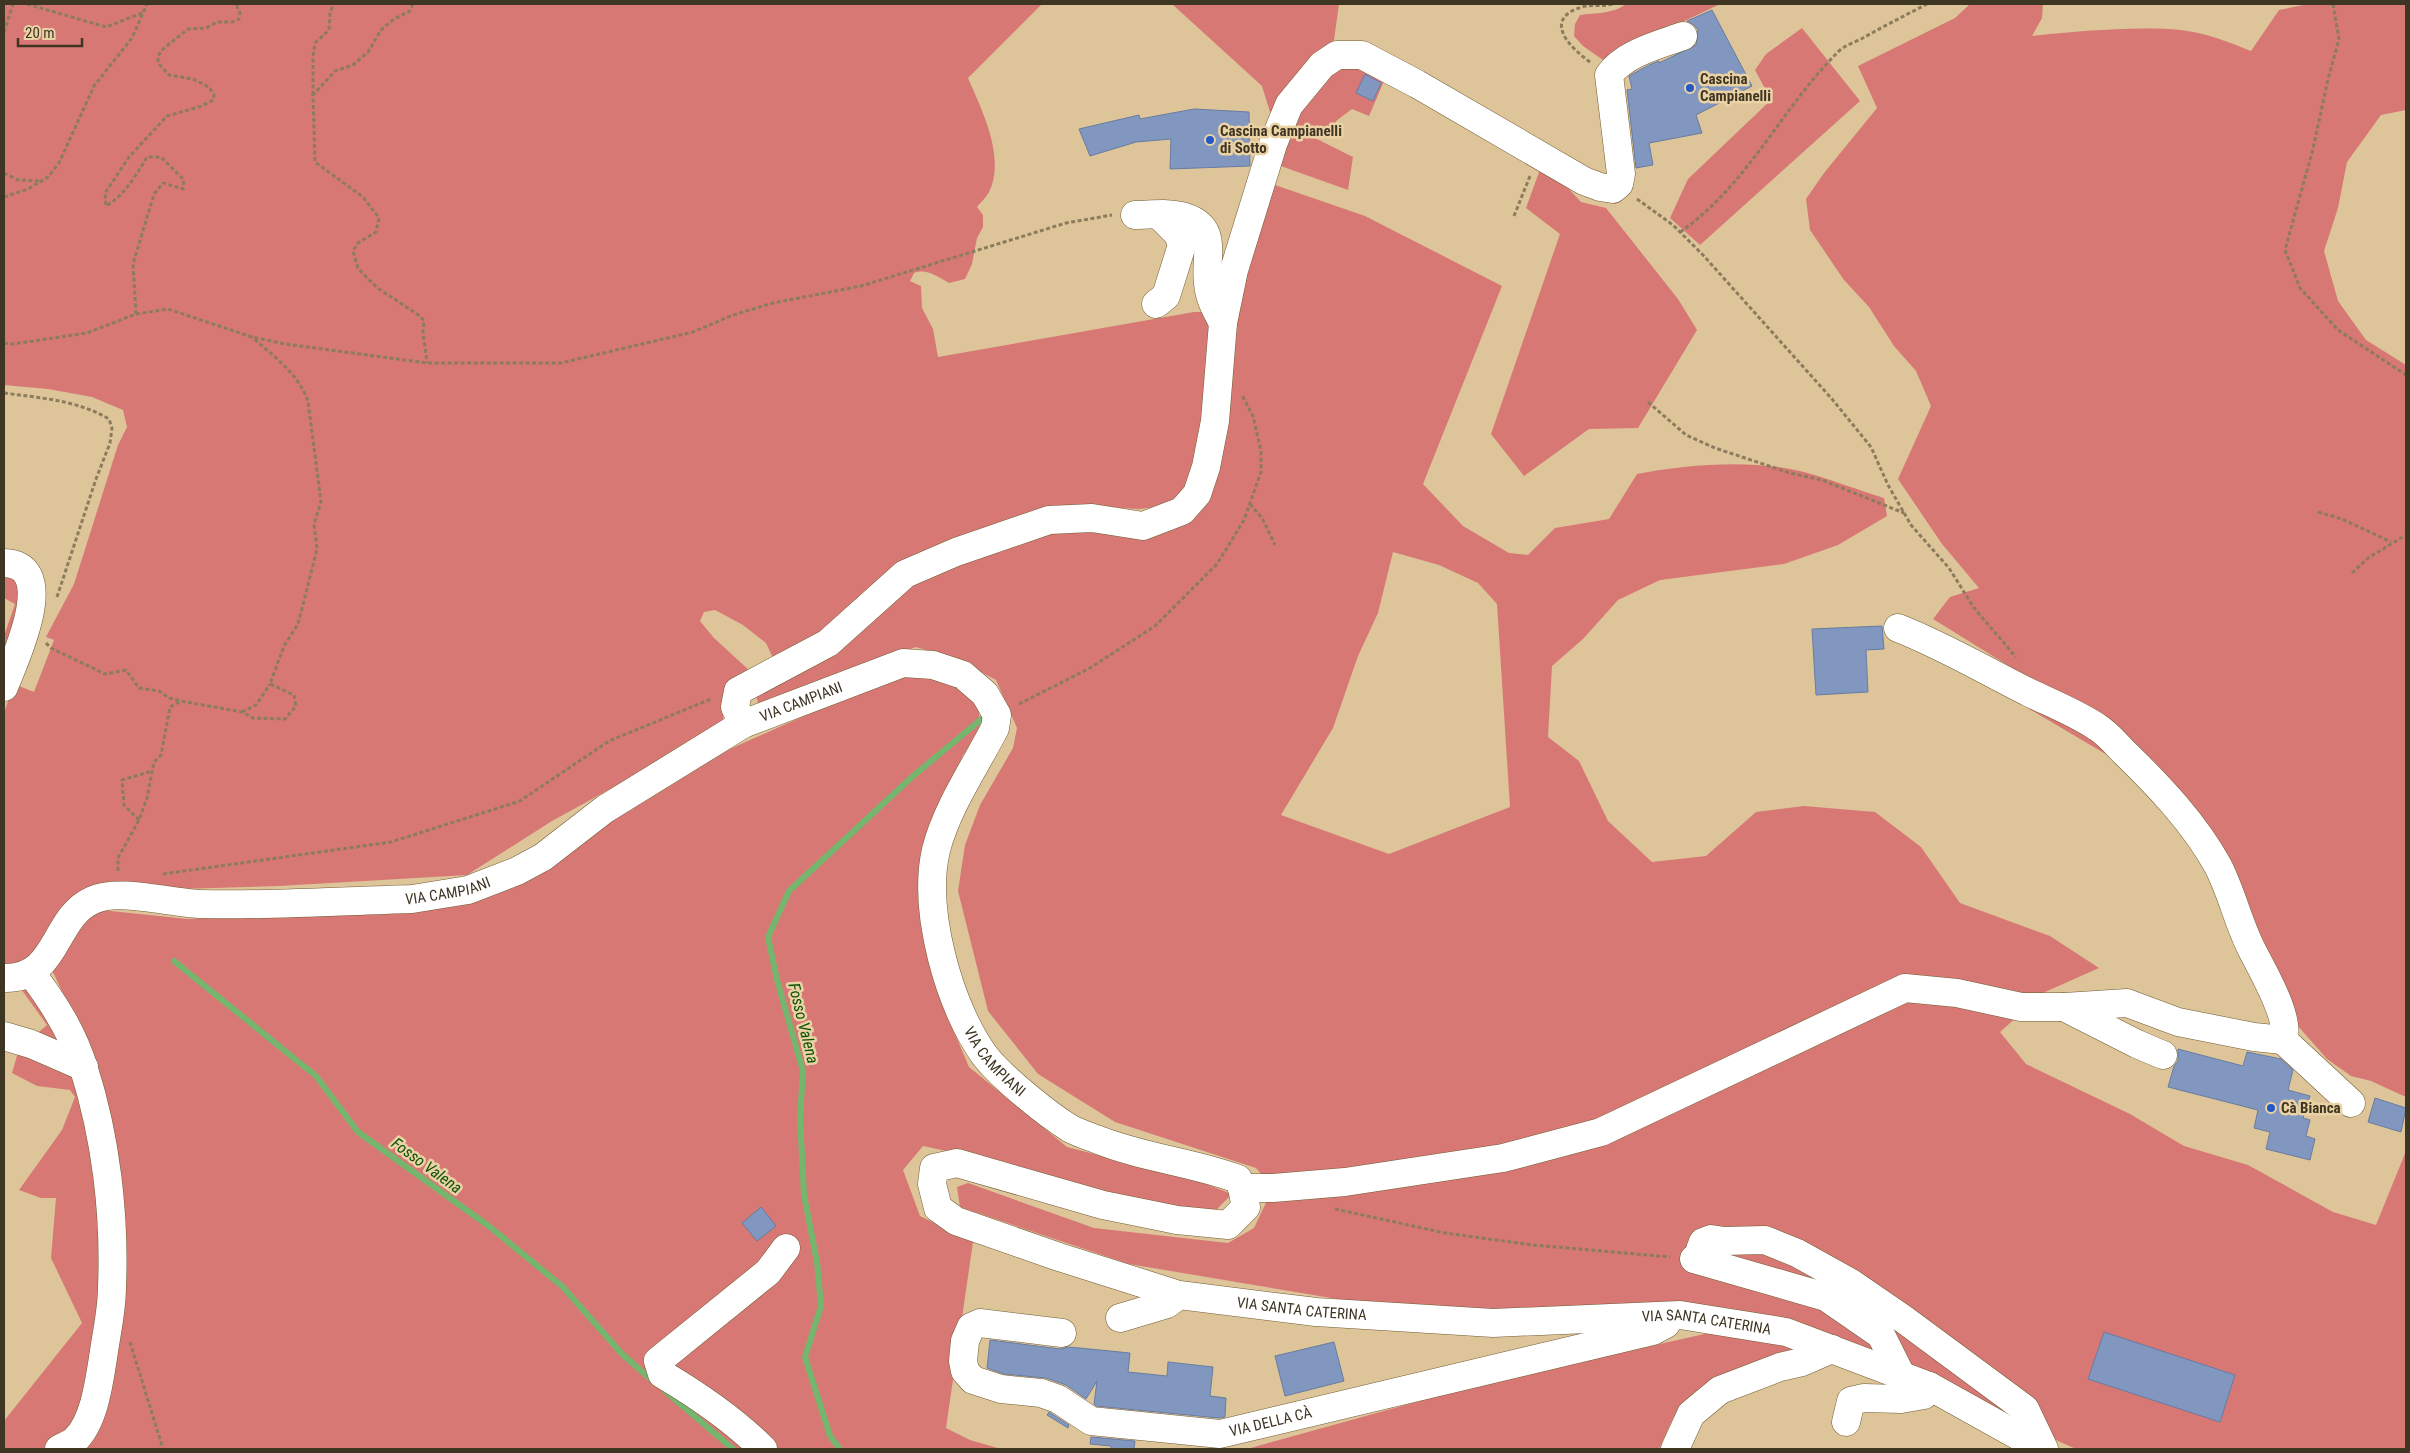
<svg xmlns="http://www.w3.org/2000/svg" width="2410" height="1453" font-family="'Roboto Condensed',sans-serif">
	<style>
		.green { fill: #d87875; fill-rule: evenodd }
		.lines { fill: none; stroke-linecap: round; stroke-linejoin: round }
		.stream { stroke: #75b66e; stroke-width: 6 }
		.building { fill: #8197bf; stroke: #677ca2 }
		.minor-casing { stroke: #715b32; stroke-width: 29 }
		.path { stroke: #8c7c5d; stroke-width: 3; stroke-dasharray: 4 2.5; stroke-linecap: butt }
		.minor { stroke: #fff; stroke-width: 28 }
		.poi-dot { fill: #2359c6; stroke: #ebd2a5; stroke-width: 2 }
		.labels { text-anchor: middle; stroke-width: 5; stroke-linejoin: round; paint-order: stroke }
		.poi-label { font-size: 15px; font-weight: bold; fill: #3e3523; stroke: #ebd2a5; text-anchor: start }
		.street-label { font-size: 15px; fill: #3e3523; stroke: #ebd2a5 }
		.water-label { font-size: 16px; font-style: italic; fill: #0c5208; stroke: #ebd2a5 }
	</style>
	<rect width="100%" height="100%" fill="#ddc599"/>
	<!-- green -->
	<g class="green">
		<path d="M4 4H1042L968 78C982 110 1006 158 989 192 986 198 980 203 977 207L983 215V227L977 238 972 264 965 279 949 283C939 277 925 268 914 273L910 281 921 286 922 308 933 329 938 357 1194 312H1216L1199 469 1184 499 1158 507 1139 509 1105 507 1002 525 826 637 774 660 766 643 743 625 715 610 704 612 700 621 714 638 750 671 723 710V727L552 821 467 875 279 886 179 889 101 887 37 952 22 964 4 965V713L14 684 34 692 54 640 46 637 74 584 118 445 127 427 123 410 92 397 48 389 4 385Z"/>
		<polygon points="1172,4 1339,4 1334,40 1293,87 1277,115 1270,112 1262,86"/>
		<path d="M1626 4H1720L1603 60 1583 46 1574 36 1575 24 1580 15C1596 13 1613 14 1626 4Z"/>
		<path d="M1970 4H2043L2042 18 2032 36C2079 31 2135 26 2181 30 2206 33 2229 42 2251 51L2279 10 2308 4H2406V110L2381 115 2347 162 2338 208 2324 251 2338 301 2366 340 2406 365V1097L2371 1081 2351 1076 2327 1059 2290 1017 2203 831 2119 762 2026 707 2035 682 1933 619 1950 597 1979 588 1942 544 1898 479 1931 406 1916 371 1894 346 1869 307 1844 280 1810 230 1806 199 1824 173 1877 108 1858 66 1955 18Z"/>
		<polygon points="1802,28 1860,101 1700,245 1670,218 1688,179 1771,100 1755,70 1766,54"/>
		<path d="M1347 59 1362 62 1542 164 1551 170 1581 202 1606 208 1678 299 1697 330 1638 428 1589 429 1524 476 1491 434 1560 234 1526 208 1542 164 1384 81 1369 116 1352 109 1336 121 1335 135 1314 126 1311 136 1353 157 1348 190 1278 165C1286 130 1308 67 1347 59Z"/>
		<path d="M1275 185 1365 216 1502 286 1423 484 1463 526 1509 553 1528 555 1555 528 1609 519 1637 474C1688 464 1753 459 1804 472 1831 479 1857 490 1884 498L1887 516 1838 545 1784 564 1660 580 1618 600 1583 639 1552 666 1548 737 1579 761 1608 821 1652 862 1706 856 1756 812 1804 806 1875 812 1921 847 1960 903 2050 936 2099 968 2045 992 2000 1032 2026 1064 2130 1114 2184 1146 2248 1165 2333 1212 2376 1225 2406 1151V1449H2076L1797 1326 1373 1305 1129 1264 960 1207 957 1187 968 1183 1094 1228 1228 1243 1254 1228 1273 1188 1256 1168 1115 1122 1038 1074 988 1011 958 891 965 845 980 805 1013 748 1017 728 996 680 959 660 916 647 759 708 755 690 919 580 1030 537 1196 515 1239 306 1268 186ZM1393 552 1439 565 1478 583 1497 604 1510 807 1389 854 1281 815 1333 728 1358 656 1378 613Z"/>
		<polygon points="4,572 23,587 4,671 4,636 15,604 4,598"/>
		<polygon points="938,674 977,697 981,732 963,755 936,816 925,852 919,890 925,946 941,1001 969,1067 1067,1147 1198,1181 1232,1194 1213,1213 1138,1202 1021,1167 923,1146 903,1170 920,1216 973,1242 946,1428 970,1440 1001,1449 4,1449 4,1421 82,1323 51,1258 56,1198 41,1198 19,1190 62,1130 75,1097 70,1090 37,1086 12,1073 19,1049 47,1025 21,989 36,989 80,1031 54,974 47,965 71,928 101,910 188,919 419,908 495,893 730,749 894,676"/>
		<polygon points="1709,1333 1807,1348 1744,1369 1696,1391 1673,1418 1659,1449 1247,1449 1485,1383"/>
	</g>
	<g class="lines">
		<!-- stream -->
		<g class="stream">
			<polyline points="174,961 316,1076 358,1132 490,1227 563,1287 622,1354 654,1382"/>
			<polyline points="664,1390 733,1449"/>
			<polyline points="840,1449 830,1436 805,1357 821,1306 817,1262 804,1195 800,1118 803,1071 777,980 768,937 789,891 912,777 985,716"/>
		</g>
	</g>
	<!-- building -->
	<g class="building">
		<polygon points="1712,10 1752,86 1696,115 1702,133 1649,143 1653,165 1636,168 1627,90 1632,89 1629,76 1649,65 1659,61 1659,63 1696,45 1698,30 1694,25 1687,21"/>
		<polygon points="1365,74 1381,83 1373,101 1356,93"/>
		<polygon points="1194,109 1249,112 1250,166 1170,169 1171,139 1136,142 1090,156 1079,129 1139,115 1140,119"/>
		<polygon points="1882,626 1884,649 1866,650 1868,692 1816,695 1812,629"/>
		<polygon points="2178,1049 2243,1066 2247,1052 2281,1059 2293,1070 2288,1090 2310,1096 2303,1118 2310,1120 2306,1136 2315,1139 2310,1160 2266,1149 2270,1132 2254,1128 2258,1110 2168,1087 2174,1066 2178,1061"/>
		<polygon points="2375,1098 2406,1108 2401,1132 2368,1122"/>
		<polygon points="761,1207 776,1226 757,1241 742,1223"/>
		<polygon points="2104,1332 2235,1375 2220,1422 2088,1379"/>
		<polygon points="990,1340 1060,1349 1069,1347 1130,1353 1128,1372 1167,1376 1168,1362 1213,1367 1210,1396 1226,1398 1225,1417 1219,1418 1096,1406 1094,1404 1097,1381 1086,1399 1066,1385 1046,1378 1004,1374 987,1368"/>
		<polygon points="1334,1342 1344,1381 1285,1396 1275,1356"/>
		<polygon points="1049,1412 1069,1425 1068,1428 1047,1415"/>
		<polygon points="1091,1437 1135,1441 1134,1449 1111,1449 1111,1446 1090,1444"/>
	</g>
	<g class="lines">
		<!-- minor casing -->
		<g class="minor-casing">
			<g id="minor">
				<path d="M1135 215C1150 215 1171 212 1185 217 1220 228 1204 258 1208 283 1209 298 1216 310 1223 323"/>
				<polyline points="1156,304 1166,296 1182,245 1178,234 1159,215"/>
				<path d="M4 563C61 564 14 661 4 687"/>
				<path d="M743 724 735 707 738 691 828 643 905 574 956 552 1049 520 1092 518 1143 526 1182 511 1197 494 1206 467 1215 421 1223 323 1234 270 1273 144 1289 105 1322 65 1337 55H1362L1417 84 1584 181 1600 187 1613 189 1619 184 1621 174 1609 75C1625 53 1658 45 1683 36"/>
				<path d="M31 973C54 1003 73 1033 84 1069 106 1138 115 1215 112 1287 112 1311 106 1335 103 1358 99 1383 94 1422 75 1440 71 1444 64 1446 59 1449"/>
				<path id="s1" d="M4 978C59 979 52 918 93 900 119 888 170 903 199 904 270 906 341 901 412 899L468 890 517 871 543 857 605 809 743 724 903 663 933 665 963 675 985 694 997 715 995 728C975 767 947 807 936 850 922 910 949 1007 985 1056 1001 1077 1048 1115 1071 1129 1079 1133 1088 1136 1096 1139 1143 1158 1192 1162 1238 1179L1242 1188 1246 1207 1228 1225 1177 1220 1103 1205 957 1163 934 1168 932 1184 938 1208 956 1221 1059 1257 1179 1295 1316 1312 1493 1323 1680 1315 1786 1332 1929 1386 2042 1449"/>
				<polyline points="2064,1007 2137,1044 2163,1055"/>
				<polyline points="4,1036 31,1044 84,1067"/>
				<polyline points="2283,1040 2351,1103"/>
				<path d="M1242 1188H1273L1345 1182 1503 1158 1601 1132 1905 988 1957 993 2021 1007H2064L2127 1003 2178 1022 2254 1037 2283 1040C2292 1020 2262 970 2252 950 2238 923 2232 893 2218 866 2195 824 2159 786 2125 753 2116 744 2107 733 2097 727 2076 713 2053 704 2030 693 1986 671 1944 646 1898 628"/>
				<polyline points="1694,1259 1826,1297 1881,1335 1901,1375"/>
				<polyline points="1703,1261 1700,1250 1703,1242 1711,1239 1724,1241 1765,1240 1797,1253 1851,1283 1902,1318 2025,1409 2044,1449"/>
				<polyline points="1120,1318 1167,1304 1179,1295"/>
				<path id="s2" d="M1062 1333 980 1323 971 1327 965 1341 963 1361 965 1371 973 1380 1001 1389 1041 1393 1058 1399 1091 1421 1220 1434 1653 1331 1666 1324"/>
				<polyline points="1846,1422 1851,1401 1864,1398 1901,1399 1924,1395 1929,1386"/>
				<path d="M763 1449C733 1419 699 1396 662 1374L658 1361 768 1272 786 1248"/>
				<polyline points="1675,1449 1691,1414 1720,1390 1780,1367 1802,1362 1832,1349"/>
			</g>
		</g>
		<!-- path -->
		<g class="path">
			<polyline points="27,4 106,27 142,13"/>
			<polyline points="413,4 410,11 394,19 381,30 368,52 353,65 335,71 313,95 315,162 363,197 379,218 376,232 358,243 353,251 358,268 367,278 379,289 420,316 424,321 423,332 427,363"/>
			<polyline points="2333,4 2339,39 2328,79 2313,149 2285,250 2300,288 2338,330 2406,375"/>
			<polyline points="4,32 13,4"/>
			<path d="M1590 62C1569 47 1542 19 1582 7 1592 4 1603 7 1613 4"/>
			<polyline points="313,95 313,56 315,43 329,30 330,13 333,4"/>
			<polyline points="4,173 18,180 41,181"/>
			<polyline points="4,197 28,189 48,177 59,163 94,86 132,38 147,4"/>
			<polyline points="1637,199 1673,225 1703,255 1832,399 1871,447 1888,485 1911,525 1949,568 1974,608 2016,657"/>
			<polyline points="1514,216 1530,176"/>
			<path d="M1680 232C1747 186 1781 109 1837 53 1843 46 1855 42 1863 38 1884 26 1906 15 1927 4"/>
			<path d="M136 314 133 264 154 194 163 183 183 189 184 180 161 157H147C136 175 125 195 106 206L105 193 129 157 167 116 202 106 213 100 214 95 209 87 193 79 169 75 158 63V56L163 49 188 29 206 28 217 22H232L239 19 240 13 236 4"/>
			<polyline points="4,343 13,344 87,333 136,314 168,309 252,337 285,344 427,363 561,363 693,332 733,315 773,303 861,286 1066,223 1112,215"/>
			<path d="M4 393C40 398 77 400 109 419L112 428 110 443 96 479 57 597"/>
			<polyline points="1648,402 1686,435 1715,448 1790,473 1822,480 1904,513"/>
			<polyline points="1250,504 1262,518 1275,545"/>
			<polyline points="2318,512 2342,519 2391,542"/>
			<polyline points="2352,573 2368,558 2406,535"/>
			<path d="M46 643 51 648 105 674 126 670 139 688 159 691 169 698 181 701 242 712 253 718 285 719 296 706 294 695 270 684 284 646 298 624 317 549 314 524 321 502 308 401C298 373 273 356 252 337"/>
			<polyline points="1019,704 1090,668 1155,626 1217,564 1244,520 1261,472 1261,451 1253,416 1242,395"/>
			<polyline points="242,712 256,705 270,684"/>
			<polyline points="139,820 124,805 122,780 152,771"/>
			<polyline points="118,871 118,858 139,820 147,798 154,762 161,755 170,707 181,701"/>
			<polyline points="163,874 391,842 520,801 609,741 711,699"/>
			<polyline points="1335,1209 1445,1233 1533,1245 1670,1257"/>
			<polyline points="130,1342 163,1449"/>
		</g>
		<!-- minor -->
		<use href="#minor" class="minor"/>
	</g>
	<!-- markers -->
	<g class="poi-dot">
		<circle cx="1690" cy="88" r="5"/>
		<circle cx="1210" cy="140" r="5"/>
		<circle cx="2271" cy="1108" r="5"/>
	</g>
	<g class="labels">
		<!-- poi labels -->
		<g class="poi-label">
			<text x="1700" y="84">Cascina<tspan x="1700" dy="17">Campianelli</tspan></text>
			<text x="1220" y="136">Cascina Campianelli<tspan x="1220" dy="17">di Sotto</tspan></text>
			<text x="2281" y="1113">Cà Bianca</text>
		</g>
		<!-- street labels -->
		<g class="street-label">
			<text dy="5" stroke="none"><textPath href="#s1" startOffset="886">VIA CAMPIANI</textPath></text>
			<text dy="5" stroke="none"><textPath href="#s1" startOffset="481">VIA CAMPIANI</textPath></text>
			<text dy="5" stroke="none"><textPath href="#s1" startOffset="1486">VIA CAMPIANI</textPath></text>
			<text dy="5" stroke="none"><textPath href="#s1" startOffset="2542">VIA SANTA CATERINA</textPath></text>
			<text dy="5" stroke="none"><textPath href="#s1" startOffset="2948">VIA SANTA CATERINA</textPath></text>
			<text dy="5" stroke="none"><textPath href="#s2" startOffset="459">VIA DELLA CÀ</textPath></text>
		</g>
		<!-- water labels -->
		<g class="water-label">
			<text transform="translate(804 1023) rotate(76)" y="6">Fosso Valena</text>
			<text transform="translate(427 1165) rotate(36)" y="6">Fosso Valena</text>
		</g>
	</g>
	<!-- border -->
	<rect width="2410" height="1453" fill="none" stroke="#3e3523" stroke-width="10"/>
	<!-- scale -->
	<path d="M18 38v8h64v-8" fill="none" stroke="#3e3523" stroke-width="2.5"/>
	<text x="25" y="38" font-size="15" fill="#3e3523" stroke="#ebd2a5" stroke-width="4" paint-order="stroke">20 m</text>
</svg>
